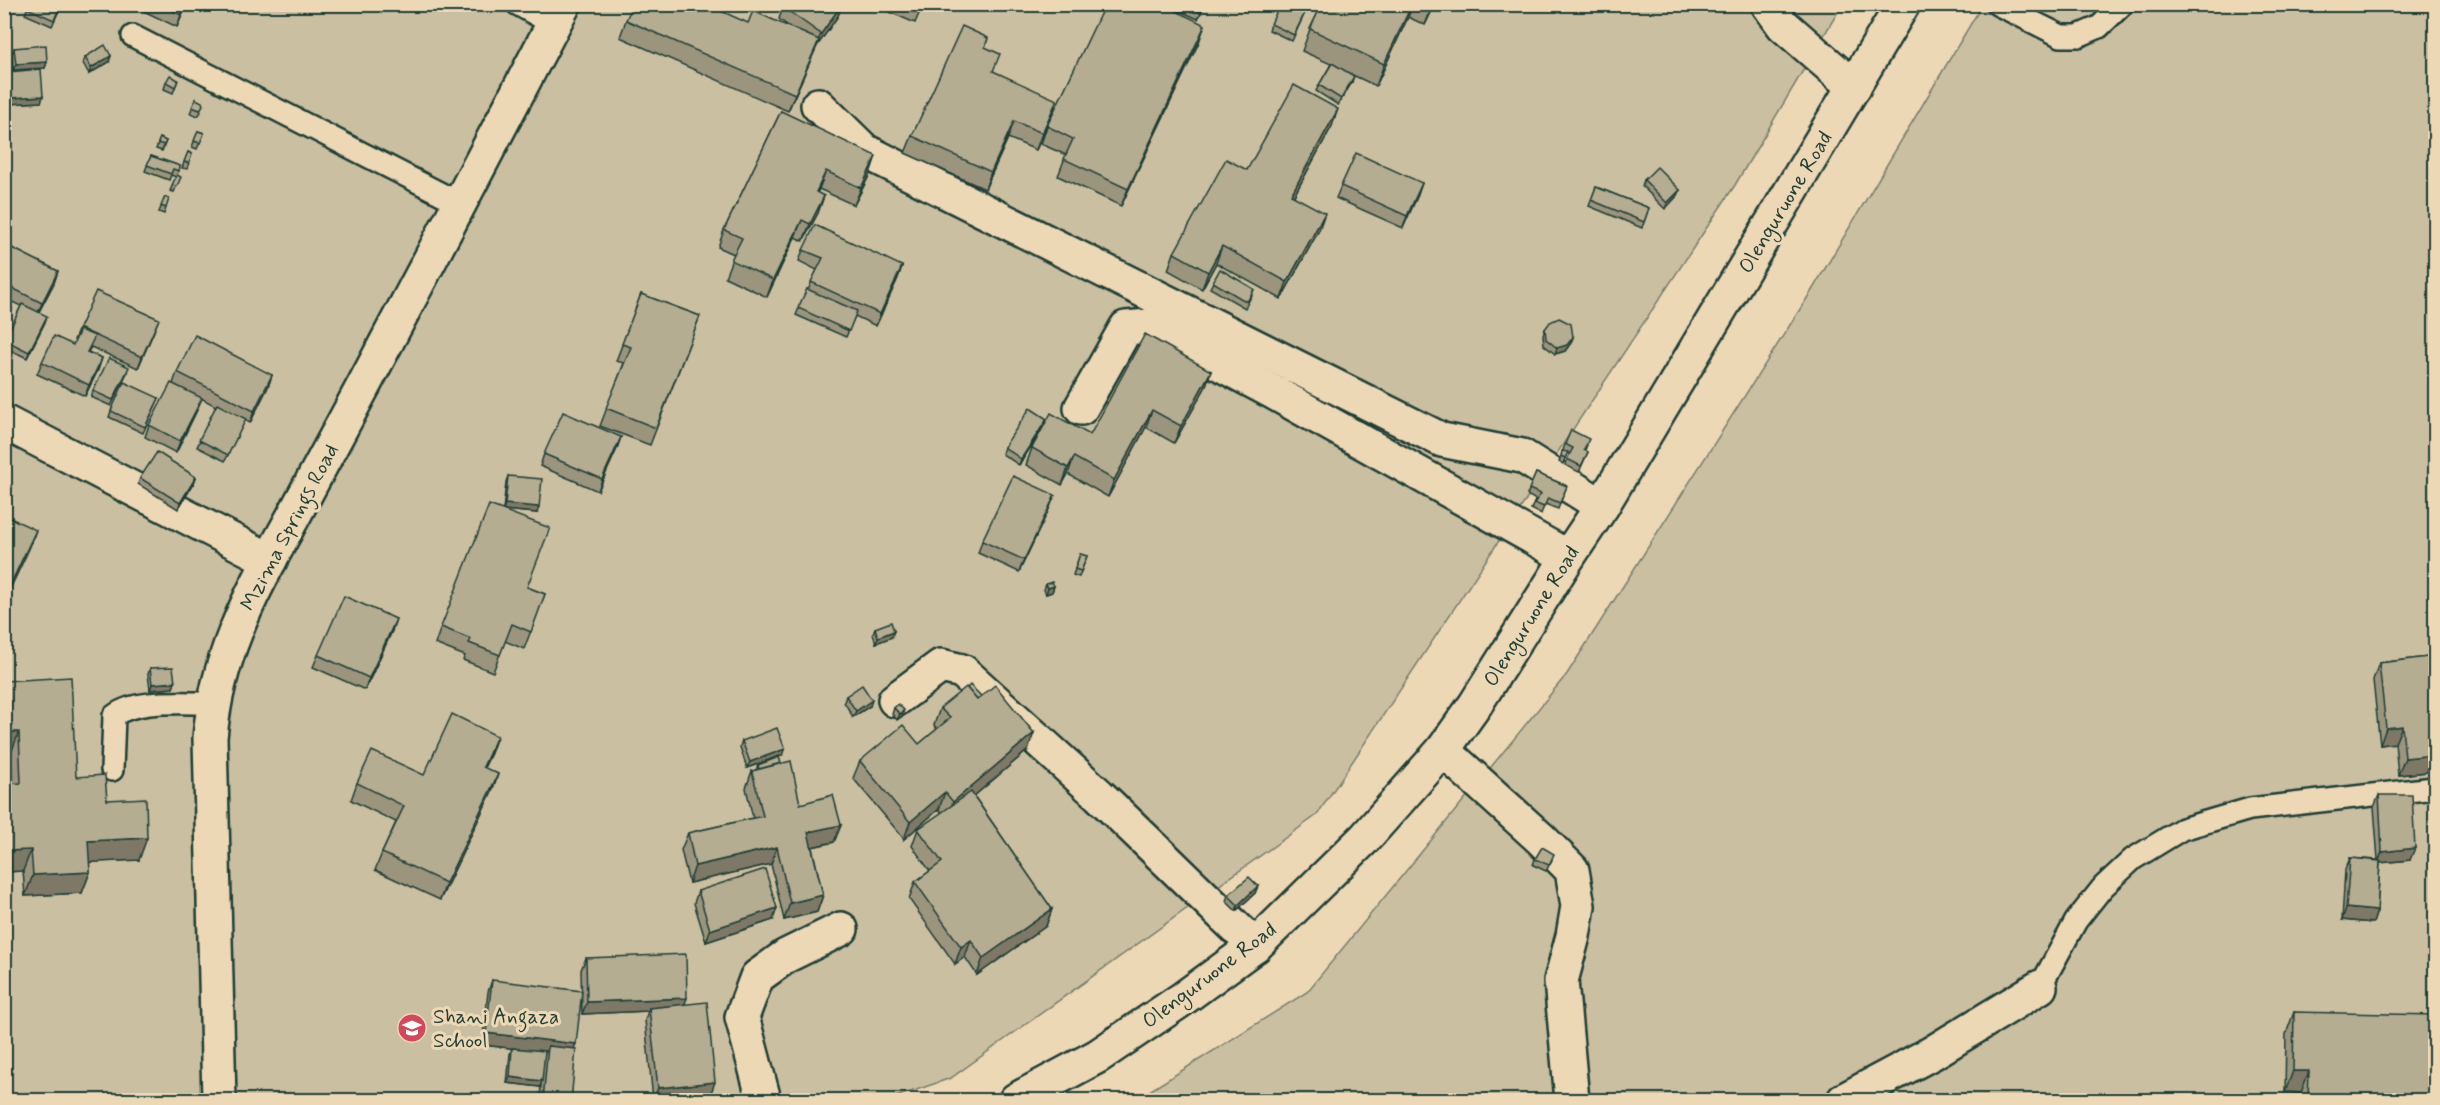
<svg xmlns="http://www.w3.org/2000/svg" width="2440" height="1105" font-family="Mynerve,sans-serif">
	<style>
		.green { fill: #cbbfa1; stroke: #757e6a; stroke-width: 1.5 }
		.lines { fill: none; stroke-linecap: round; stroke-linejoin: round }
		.service-casing { stroke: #1f3d34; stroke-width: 26 }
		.minor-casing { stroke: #1f3d34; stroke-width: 38 }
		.tertiary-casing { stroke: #1f3d34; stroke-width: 38 }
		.service { stroke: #edd8b6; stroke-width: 21 }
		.minor { stroke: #edd8b6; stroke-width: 33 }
		.tertiary { stroke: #edd8b6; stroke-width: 33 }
		.wall { fill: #9b957e; stroke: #1f3d34; stroke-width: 1.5 }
		.shaded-wall { fill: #7e7966; stroke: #1f3d34; stroke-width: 1.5 }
		.building { fill: #b4ad92; stroke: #1f3d34; stroke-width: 1.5 }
		.labels { text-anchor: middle; stroke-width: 6; stroke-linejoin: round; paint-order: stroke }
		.street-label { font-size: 21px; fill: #1f3d34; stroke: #edd8b6 }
		.poi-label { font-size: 21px; fill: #1f3d34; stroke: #edd8b6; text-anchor: start }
	</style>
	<rect width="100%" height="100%" fill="#edd8b6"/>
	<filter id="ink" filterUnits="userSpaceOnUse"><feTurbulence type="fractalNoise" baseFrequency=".0167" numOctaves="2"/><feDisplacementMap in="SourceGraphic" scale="12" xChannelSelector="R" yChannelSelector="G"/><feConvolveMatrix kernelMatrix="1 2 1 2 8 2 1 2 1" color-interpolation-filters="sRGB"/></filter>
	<g filter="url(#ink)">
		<!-- green -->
		<g class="green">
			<polygon points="5,5 1842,5 1735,185 1317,815 951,1078 887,1100 5,1100"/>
			<polygon points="1982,5 2435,5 2435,1100 1135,1100 1307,992 1567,674 1811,292"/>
		</g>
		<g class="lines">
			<!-- service casing -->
			<g class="service-casing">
				<g id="service">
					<polyline points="517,4 553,24"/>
					<polyline points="1997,4 2061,36 2078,36 2099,27 2123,4"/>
					<polyline points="133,36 461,204"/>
					<path d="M112 770 114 716C136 698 185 704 213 703"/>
					<polyline points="2040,987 2076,921 2103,887 2133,859 2182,829 2250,809 2434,788"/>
				</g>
			</g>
			<!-- minor casing -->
			<g class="minor-casing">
				<g id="minor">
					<polyline points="1768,4 1783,25 1854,87"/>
					<polyline points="818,105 865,151 1442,440 1522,456 1602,506"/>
					<polyline points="1081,408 1126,328 1149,326 1273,392 1568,557"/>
					<polyline points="4,422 270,560"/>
					<polyline points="895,700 941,666 962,671 1099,795 1255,946"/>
					<polyline points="1443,750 1541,839 1572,870 1578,906 1573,936 1561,981 1572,1100"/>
					<polyline points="764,1100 742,1017 757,977 786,956 841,929"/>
					<polyline points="1844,1100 1932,1053 2040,987"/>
				</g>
			</g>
			<!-- tertiary casing -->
			<g class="tertiary-casing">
				<g id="tertiary">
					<path d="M219 1100 210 738C217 653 252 593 292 519 316 474 341 428 365 383 432 257 497 131 564 4"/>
					<polyline points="1016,1100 1098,1056 1181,1000 1255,946 1365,838 1443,750 1475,705 1568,557 1602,506 1903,4"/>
				</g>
			</g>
			<!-- service -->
			<use href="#service" class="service"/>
			<!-- minor -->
			<use href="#minor" class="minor"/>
			<!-- tertiary -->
			<use href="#tertiary" class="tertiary"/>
		</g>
		<!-- wall -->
		<g class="wall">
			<polygon points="29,4 62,4 52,26 25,14"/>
			<polygon points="129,4 187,4 177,27"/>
			<polygon points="842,4 838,16 817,46 788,111 620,37 626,20 748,23 791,28 779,19 783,7"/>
			<polygon points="871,4 923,4 915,23"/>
			<polygon points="1165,4 1205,4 1198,19"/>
			<polygon points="1309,4 1292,41 1269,30 1271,24"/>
			<polygon points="1322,4 1435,4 1425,25 1408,17 1376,86 1344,71 1352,82 1338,105 1316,91 1319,85 1331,64 1302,51 1310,29"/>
			<polygon points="988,38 985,47 994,72 1051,117 1036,150 1008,138 985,189 905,153 912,136"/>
			<polygon points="1199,42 1121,206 1058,176 1066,155 1041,144 1047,126"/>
			<polygon points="14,48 47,62 45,68 13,70 12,54"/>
			<polygon points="85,57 109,62 89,74 83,63"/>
			<polygon points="8,72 43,96 41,102 8,104 6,78"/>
			<polygon points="178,80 173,93 164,89 166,82"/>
			<polygon points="196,99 201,112 198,116 190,113"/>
			<polygon points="781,111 870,174 854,205 819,189 817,193 824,196 818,213 803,241 795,237 767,297 725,277 734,254 718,247 724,230"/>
			<polygon points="1332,126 1294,196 1319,230 1281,299 1216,263 1202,289 1168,270 1174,253 1247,170"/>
			<polygon points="198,131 204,133 197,149 192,147"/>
			<polygon points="160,138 166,141 162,151 156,149"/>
			<polygon points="188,152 192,154 187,169 182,168"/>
			<polygon points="151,156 180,166 177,175 178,183 174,192 170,191 176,177 171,175 169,180 145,171"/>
			<polygon points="1644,180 1680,190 1677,196 1665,209 1642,186"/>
			<polygon points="1422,183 1403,228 1336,198 1341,186"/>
			<polygon points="1596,187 1649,208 1642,228 1589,206"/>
			<polygon points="165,197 166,208 164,214 159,212"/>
			<polygon points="4,244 58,271 54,283 39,312 45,322 27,358 4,347 5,340 21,306 4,298"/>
			<polygon points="803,250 902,266 898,278 876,326 855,316 846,337 796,315 807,289 808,290 817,270 799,261"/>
			<polygon points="1213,282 1254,289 1252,295 1245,308 1210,288"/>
			<polygon points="641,294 700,316 650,445 600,426 624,363 616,361"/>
			<polygon points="79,328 154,331 138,368 91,347 88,352 102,358 98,370 85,396 37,374 42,362 73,345 76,340 74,340"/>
			<polygon points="1545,329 1573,337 1571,343 1565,351 1555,354 1544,345 1543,335"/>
			<polygon points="1211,371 1205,388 1174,443 1146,427 1108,497 1068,474 1062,485 1026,465 1032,448 1043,428 1019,465 1002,454 1004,447 1047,419 1090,435"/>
			<polygon points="177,372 272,375 268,387 250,423 245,420 225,461 197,447 216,406 201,398 197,410 176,453 145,437 149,425 173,384"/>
			<polygon points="127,373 111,406 91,397 93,391"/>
			<polygon points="159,398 143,433 109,417 111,411"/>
			<polygon points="621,437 598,491 540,466 544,454"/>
			<polygon points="1565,444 1587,445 1585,450 1588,452 1579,472 1565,465 1570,454 1567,453 1563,464 1559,462"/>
			<polygon points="1536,473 1567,486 1558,509 1545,504 1541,514 1531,509 1534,503 1536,500 1527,495"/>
			<polygon points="508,476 537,513 504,510 527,587 545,594 524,649 505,641 493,672 463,660 465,656 435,644 441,627 503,510 506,482"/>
			<polygon points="196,477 194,483 178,509 138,484 140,478"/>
			<polygon points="1050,507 1019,572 978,553 982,541"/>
			<polygon points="1080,554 1087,556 1079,577 1073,575"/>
			<polygon points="1046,584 1054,586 1052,592 1046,594 1044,590"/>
			<polygon points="875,628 892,637 876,643 873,634"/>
			<polygon points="392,631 365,690 313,667 318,655"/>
			<polygon points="2436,656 2436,748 2433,749 2434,755 2427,772 2398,775 2395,743 2380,745 2373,680 2379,663"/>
			<polygon points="150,668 175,682 173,688 150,690 148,674"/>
			<polygon points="4,681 76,777 107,800 139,860 89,862 90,872 82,893 25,896 23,871 4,872 4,784 12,783 11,753"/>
			<polygon points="846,696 870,706 853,717 844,702"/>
			<polygon points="894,708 902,716 897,720 892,714"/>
			<polygon points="940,708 1028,750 974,796 1052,909 1046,926 977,975 965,957 955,964 909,899 915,882 930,871 912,846 918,829 942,813 939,809 904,839 853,778 860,761 919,744 937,729 934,725"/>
			<polygon points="497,736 491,753 484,768 498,774 492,791 440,900 375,870 382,853 396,822 351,800 357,783 424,775"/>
			<polygon points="742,741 782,755 747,768 740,747"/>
			<polygon points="758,765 800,804 841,825 834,842 812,847 823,895 817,912 784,920 771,864 689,883 681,850 688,833 753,818 746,788 752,771 756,770"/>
			<polygon points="2379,795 2410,860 2380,863 2377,911 2373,923 2342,920 2345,870 2350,858 2378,860 2374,807"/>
			<polygon points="1535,859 1552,860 1546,871 1533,865"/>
			<polygon points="1258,886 1255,893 1236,911 1226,901 1228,895"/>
			<polygon points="698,891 773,920 706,942 694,903"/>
			<polygon points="586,958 685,1004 711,1093 653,1100 645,1020 648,1011 582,1014 581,970"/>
			<polygon points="492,980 574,1049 571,1101 540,1101 541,1084 540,1087 507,1083 510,1054 512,1048 482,1045 488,992"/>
			<polygon points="2294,1012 2436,1101 2301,1101 2301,1093 2285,1092 2286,1034"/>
		</g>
		<!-- shaded-wall -->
		<g class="shaded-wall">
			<polygon points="186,4 187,4 177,27 181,15"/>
			<polygon points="842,4 838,16 817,46 788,111 795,94 821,34"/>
			<polygon points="1412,4 1413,4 1408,17 1376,86 1384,64"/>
			<polygon points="1433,4 1435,4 1425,25"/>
			<polygon points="1205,25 1199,42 1121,206 1128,189"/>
			<polygon points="111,56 109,62 89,74 91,68"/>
			<polygon points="47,62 45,68 13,70 16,64"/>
			<polygon points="1354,76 1352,82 1338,105 1341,99"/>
			<polygon points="43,96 41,102 8,104 10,98"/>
			<polygon points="1057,100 1051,117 1036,150 1042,133"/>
			<polygon points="1338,109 1332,126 1285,212 1291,195"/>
			<polygon points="1014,121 1008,138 985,189 991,172"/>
			<polygon points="876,156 870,174 854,205 861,188"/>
			<polygon points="826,171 819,189 809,209 816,192"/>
			<polygon points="1422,183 1418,195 1403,228 1407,216"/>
			<polygon points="1680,190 1677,196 1665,209 1667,203"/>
			<polygon points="824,196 818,213 803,241 810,224"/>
			<polygon points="1325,213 1319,230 1281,299 1287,282"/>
			<polygon points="802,220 795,237 767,297 773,280"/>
			<polygon points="1222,246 1216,263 1202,289 1208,272"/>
			<polygon points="902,266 898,278 876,326 880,314"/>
			<polygon points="58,271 54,283 37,315 42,303"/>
			<polygon points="47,316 45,322 27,358 29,352"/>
			<polygon points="159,319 154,331 138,368 142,357"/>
			<polygon points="1573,337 1571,343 1565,351 1555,354 1557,348"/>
			<polygon points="102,358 98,370 85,396 89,385"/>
			<polygon points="1211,371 1205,388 1174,443 1181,426"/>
			<polygon points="272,375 268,387 250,423 254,411"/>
			<polygon points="202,398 197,410 176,453 180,441"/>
			<polygon points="1152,410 1146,427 1108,497 1114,480"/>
			<polygon points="1047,419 1045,425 1019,465 1021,459"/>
			<polygon points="621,437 617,449 598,491 602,479"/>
			<polygon points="1074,457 1068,474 1062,485 1068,468"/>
			<polygon points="196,477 194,483 178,509 180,503"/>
			<polygon points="1055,495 1050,507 1019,572 1024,560"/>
			<polygon points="505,504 539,507 537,513 503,510"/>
			<polygon points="36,530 30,547 4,602 4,598"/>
			<polygon points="1054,586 1052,592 1046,594 1048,588"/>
			<polygon points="396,619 392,631 365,690 369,678"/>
			<polygon points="894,631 892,637 876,643 878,637"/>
			<polygon points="175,682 173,688 150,690 152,684"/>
			<polygon points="872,700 870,706 853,717 856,711"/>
			<polygon points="904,710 902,716 897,720 900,714"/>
			<polygon points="2402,726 2395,743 2380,745 2386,728"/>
			<polygon points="4,732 19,732 11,753 4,753"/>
			<polygon points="2431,732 2436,732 2436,748 2425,749"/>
			<polygon points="1034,733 1028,750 947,819 953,802"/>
			<polygon points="497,736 491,753 476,784 483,767"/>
			<polygon points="785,749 782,755 747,768 750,762"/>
			<polygon points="2434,755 2427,772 2398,775 2405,758"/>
			<polygon points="498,774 492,791 440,900 446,883"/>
			<polygon points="945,792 939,809 904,839 910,822"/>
			<polygon points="841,825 834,842 802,849 808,832"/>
			<polygon points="147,838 139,860 80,863 88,841"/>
			<polygon points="777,847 771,864 689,883 695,866"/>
			<polygon points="2415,848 2410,860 2378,863 2382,852"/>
			<polygon points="31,850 23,871 4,872 4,851"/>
			<polygon points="90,872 82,893 25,896 33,875"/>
			<polygon points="1258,886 1255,893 1236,911 1238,905"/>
			<polygon points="823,895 817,912 784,920 790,903"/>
			<polygon points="777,908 773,920 706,942 710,930"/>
			<polygon points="2346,908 2377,911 2373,923 2342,920"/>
			<polygon points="1052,909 1046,926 977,975 983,958"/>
			<polygon points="971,940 965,957 955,964 961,947"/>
			<polygon points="687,998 683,1009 649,1008 648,1011 582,1014 587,1002"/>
			<polygon points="486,1033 576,1044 571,1055 548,1046 546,1052 482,1045"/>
			<polygon points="2293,1071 2309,1071 2301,1093 2285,1092"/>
			<polygon points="510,1077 542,1081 540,1087 507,1083"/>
			<polygon points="715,1082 711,1093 653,1100 658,1088"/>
		</g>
		<!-- building -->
		<g class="building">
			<polygon points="29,4 61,4 54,20 27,8"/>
			<polygon points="159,4 186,4 181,15"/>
			<polygon points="633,4 705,4 748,23 753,11 819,40 795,94 626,20"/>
			<polygon points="785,4 842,4 821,34 783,7"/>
			<polygon points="1105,4 1162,4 1205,25 1128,189 1064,159 1073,139 1047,126"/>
			<polygon points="1181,4 1204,4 1201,13"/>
			<polygon points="1280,4 1309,4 1294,35 1271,24"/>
			<polygon points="1322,4 1412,4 1384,64 1310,29"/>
			<polygon points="962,26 988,38 985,47 1000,54 993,71 1057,100 1042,133 1014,121 991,172 912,136"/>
			<polygon points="46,45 47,62 16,64 14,48"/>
			<polygon points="105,45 111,56 91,68 85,57"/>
			<polygon points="1332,63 1354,76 1341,99 1319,85"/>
			<polygon points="41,69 43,96 10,98 8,72"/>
			<polygon points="170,75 178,80 175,87 166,82"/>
			<polygon points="1294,85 1338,109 1291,195 1325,213 1287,282 1222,246 1208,272 1174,253 1226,159 1247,170"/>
			<polygon points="196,99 202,102 203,105 200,110 192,107"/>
			<polygon points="781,111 876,156 861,188 826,171 816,192 824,196 810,224 802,220 773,280 731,260 742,238 724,230"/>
			<polygon points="198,131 204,133 200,143 194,141"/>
			<polygon points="160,138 166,141 164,145 158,143"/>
			<polygon points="188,152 192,154 189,163 184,162"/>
			<polygon points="1356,153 1422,183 1407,216 1341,186"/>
			<polygon points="151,156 180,166 179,171 173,169 171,174 147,165"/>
			<polygon points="1657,167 1680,190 1667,203 1644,180"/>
			<polygon points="177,175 181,177 177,186 172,185"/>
			<polygon points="1596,187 1649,208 1644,222 1591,200"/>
			<polygon points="165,197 169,199 166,208 161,206"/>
			<polygon points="815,225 902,266 880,314 811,282 823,258 803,250"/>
			<polygon points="4,244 58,271 42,303 4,284"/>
			<polygon points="1220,269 1254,289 1247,302 1213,282"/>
			<polygon points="807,289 857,311 849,331 798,308"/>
			<polygon points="96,291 159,319 142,357 79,328"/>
			<polygon points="641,294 700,316 656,428 606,408 631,347 622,344"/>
			<polygon points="22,304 47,316 29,352 5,340"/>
			<polygon points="4,306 12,309 4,325"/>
			<polygon points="1559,318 1571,324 1573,337 1567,345 1557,348 1546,339 1545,329 1550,322"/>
			<polygon points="80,330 95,336 87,352 102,358 89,385 42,362 54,336 73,345"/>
			<polygon points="1145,334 1211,371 1181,426 1152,410 1114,480 1074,457 1068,468 1032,448 1051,413 1090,435"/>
			<polygon points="195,335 272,375 254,411 177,372"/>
			<polygon points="109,358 129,367 113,400 93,391"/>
			<polygon points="124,382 159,398 145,427 111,411"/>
			<polygon points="171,383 202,398 180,441 149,425"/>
			<polygon points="217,404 246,419 228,455 199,440"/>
			<polygon points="1030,408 1047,419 1021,459 1004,447"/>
			<polygon points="563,412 621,437 602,479 544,454"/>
			<polygon points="1571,430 1589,439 1584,450 1588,452 1581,466 1567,459 1573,448 1565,444"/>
			<polygon points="1562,451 1568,452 1565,458 1561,456"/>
			<polygon points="157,452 196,477 180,503 140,478"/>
			<polygon points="1536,473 1567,486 1560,503 1548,498 1544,507 1534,503 1541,494 1529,489"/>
			<polygon points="508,476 542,479 539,507 505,504"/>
			<polygon points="1013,476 1055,495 1024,560 982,541"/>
			<polygon points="489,505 550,528 527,587 545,594 531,632 512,624 500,655 469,643 471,639 441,627"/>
			<polygon points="4,515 36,530 4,598"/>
			<polygon points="1080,554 1087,556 1081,571 1075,569"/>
			<polygon points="1052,582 1054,586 1048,588 1046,584"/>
			<polygon points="344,596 396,619 369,678 318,655"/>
			<polygon points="891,622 894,631 878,637 875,628"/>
			<polygon points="2436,656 2436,732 2431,732 2434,755 2405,758 2402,726 2386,728 2379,663"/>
			<polygon points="173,667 175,682 152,684 150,668"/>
			<polygon points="71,677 76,777 105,775 107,800 146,798 147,838 88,841 90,872 33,875 31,850 4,851 4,784 21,783 19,732 4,732 4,681"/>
			<polygon points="862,685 872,700 856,711 846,696"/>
			<polygon points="970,685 981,696 977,700 967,688"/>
			<polygon points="995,685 1034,733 953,802 945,792 910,822 860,761 903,725 919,744 950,718 940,708 966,687 977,700"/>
			<polygon points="898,704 904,710 900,714 894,708"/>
			<polygon points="452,714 497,736 483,767 498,774 446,883 382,853 404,806 357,783 372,751 424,775"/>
			<polygon points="777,728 785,749 750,762 742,741"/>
			<polygon points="779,757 781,763 759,769 758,765"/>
			<polygon points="791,761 800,804 833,795 841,825 808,832 823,895 790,903 777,847 695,866 688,833 763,816 752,771"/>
			<polygon points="971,792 1052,909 983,958 971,940 961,947 915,882 942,862 918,829"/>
			<polygon points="2379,795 2412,795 2415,848 2382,852"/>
			<polygon points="1542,847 1554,854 1549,865 1535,859"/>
			<polygon points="2350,858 2380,861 2377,911 2346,908"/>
			<polygon points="765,869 777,908 710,930 698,891"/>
			<polygon points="1249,877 1258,886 1238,905 1228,895"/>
			<polygon points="686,954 687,998 587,1002 586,958"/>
			<polygon points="492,980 582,991 576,1044 486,1033"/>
			<polygon points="707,1002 715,1082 658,1088 649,1008"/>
			<polygon points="2294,1012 2436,1015 2436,1101 2308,1101 2309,1071 2293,1071"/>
			<polygon points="548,1046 576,1049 571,1101 543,1101"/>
			<polygon points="512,1048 545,1051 542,1081 510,1077"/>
		</g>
	</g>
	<!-- icons -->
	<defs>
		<g id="school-disc" transform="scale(1.5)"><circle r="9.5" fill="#d1495b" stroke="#edd8b6"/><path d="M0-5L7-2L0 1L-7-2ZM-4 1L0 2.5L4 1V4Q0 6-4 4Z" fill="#fff"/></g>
	</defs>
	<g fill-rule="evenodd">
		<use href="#school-disc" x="412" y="1028"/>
	</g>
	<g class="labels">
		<!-- street labels -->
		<g class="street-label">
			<text transform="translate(1785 202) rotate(-59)" y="7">Olenguruone Road</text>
			<text transform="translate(289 527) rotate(-62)" y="7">Mzima Springs Road</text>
			<text transform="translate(1531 616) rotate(-58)" y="7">Olenguruone Road</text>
			<text transform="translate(1209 975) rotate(-37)" y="7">Olenguruone Road</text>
		</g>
		<!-- poi labels -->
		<g class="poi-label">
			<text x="433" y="1023">Shani Angaza<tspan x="433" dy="24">School</tspan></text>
		</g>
	</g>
	<!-- margin -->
	<rect width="2440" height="1105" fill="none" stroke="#edd8b6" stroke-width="24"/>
	<rect x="12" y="12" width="2416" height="1081" fill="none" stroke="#1f3d34" stroke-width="2" filter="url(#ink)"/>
</svg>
